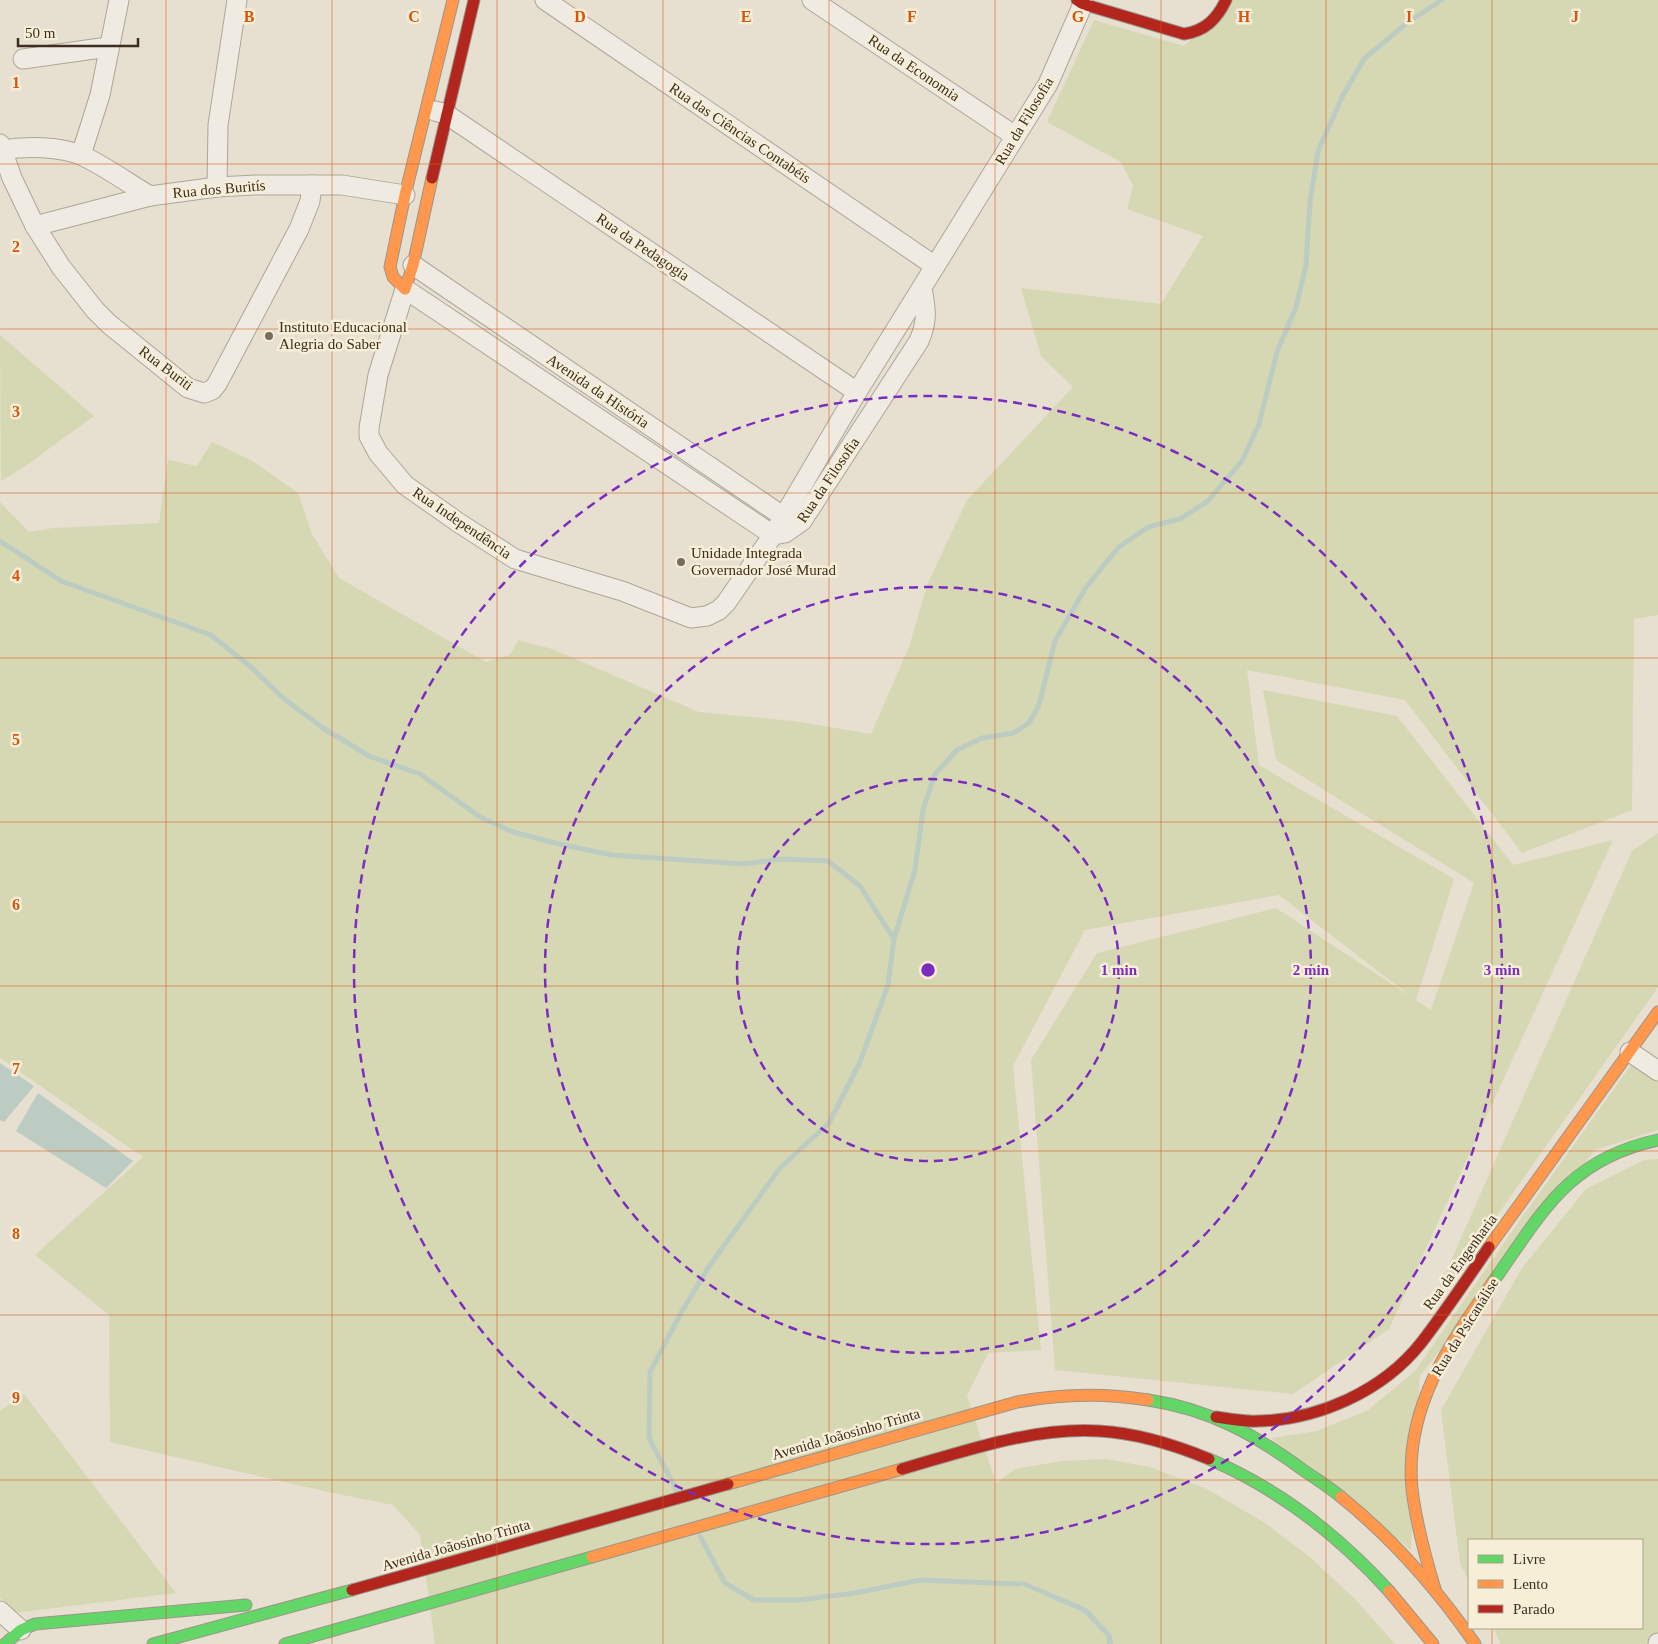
<svg xmlns="http://www.w3.org/2000/svg" width="1658" height="1644" font-family="Georgia,serif">
	<style>
		.green { fill: #d6d7b3 }
		.water { fill: #bcccc2 }
		.lines { fill: none; stroke-linecap: round; stroke-linejoin: round }
		.stream { stroke: #bcccc2; stroke-width: 5 }
		.street-casing { stroke: #ada599; stroke-width: 21 }
		.fast-casing { stroke: #9c958a; stroke-width: 13 }
		.slow-casing { stroke: #9c958a; stroke-width: 13 }
		.jam-casing { stroke: #9c958a; stroke-width: 13 }
		.street { stroke: #efebe3; stroke-width: 19 }
		.fast { stroke: #63d668; stroke-width: 11 }
		.slow { stroke: #ff974d; stroke-width: 11 }
		.jam { stroke: #b3261e; stroke-width: 11 }
		.grid { fill: none; stroke: #d7550e; stroke-width: 1; stroke-opacity: 0.55 }
		.ring { fill: none; stroke: #7b2cbf; stroke-width: 2.5; stroke-dasharray: 9 6 }
		.poi-dot { fill: #786c5e; stroke: #f7eed8; stroke-width: 2 }
		.labels { text-anchor: middle; stroke-width: 5; stroke-linejoin: round; paint-order: stroke }
		.street-label { font-size: 15px; fill: #3d2e20; stroke: #f7eed8 }
		.poi-label { font-size: 15px; fill: #3d2e20; stroke: #f7eed8; text-anchor: start }
		.grid-label { font-size: 16px; text-anchor: middle; font-weight: bold; fill: #d7550e; stroke: #f7eed8; stroke-width: 5; stroke-linejoin: round; paint-order: stroke }
		.centre { fill: #7b2cbf; stroke: #f7eed8; stroke-width: 2.5 }
		.ring-label { font-size: 15px; text-anchor: middle; font-weight: bold; fill: #7b2cbf; stroke: #f7eed8; stroke-width: 5; stroke-linejoin: round; paint-order: stroke }
	</style>
	<rect width="100%" height="100%" fill="#e7e0d1"/>
	<!-- green -->
	<g class="green">
		<polygon points="1233,0 1658,0 1658,615 1634,619 1632,810 1522,853 1405,700 1247,670 1259,765 1454,879 1416,1000 1431,1010 1474,883 1276,760 1263,690 1397,716 1513,865 1613,840 1389,1329 1293,1394 1055,1370 1031,1060 1097,953 1276,908 1413,998 1279,895 1085,930 1013,1066 1041,1350 988,1353 967,1396 996,1483 1015,1469 1062,1461 1105,1459 1150,1467 1207,1489 1265,1523 1310,1557 1356,1600 1395,1644 1113,1644 1112,1635 1087,1608 1019,1584 1084,1613 1107,1636 1107,1644 432,1644 435,1643 420,1535 393,1505 328,1492 110,1442 109,1315 35,1255 143,1157 0,1058 0,502 29,532 53,528 159,523 168,460 197,466 212,442 251,460 298,493 312,534 339,578 486,662 510,655 518,640 552,649 699,712 794,721 871,734 909,647 927,585 967,500 1073,387 1041,356 1021,288 1161,304 1203,236 1127,209 1133,186 1121,162 1047,122 1094,20 1184,46"/>
		<polygon points="0,335 94,416 24,467 1,481"/>
		<polygon points="1658,833 1658,987 1427,1315 1632,851"/>
		<polygon points="1631,1065 1658,1082 1658,1130 1595,1150 1420,1376 1411,1550 1271,1438 1317,1431 1368,1410 1415,1371 1520,1220"/>
		<polygon points="1658,1159 1658,1644 1501,1644 1493,1628 1642,1628 1642,1540 1469,1540 1469,1582 1460,1563 1441,1410 1522,1268 1586,1189 1644,1160"/>
		<polygon points="24,1394 176,1593 14,1613 0,1598 0,1411"/>
	</g>
	<!-- water -->
	<g class="water">
		<polygon points="0,1063 34,1086 4,1122 0,1120"/>
		<polygon points="38,1093 133,1161 106,1188 16,1131"/>
		<polygon points="1023,1581 1087,1608 1112,1635 1113,1644 1107,1644 1106,1636 1084,1613 1019,1584"/>
	</g>
	<g class="lines">
		<!-- stream -->
		<g class="stream">
			<polyline points="0,541 61,581 211,635 251,667 283,698 323,728 369,756 420,774 480,817 513,832 559,844 612,855 743,864 782,859 828,861 860,886 894,939 888,985 860,1062 829,1123 780,1168 708,1268 682,1311 650,1372 649,1438 677,1491"/>
			<polyline points="894,939 915,870 923,810 935,774 957,750 982,738 1013,733 1029,723 1039,705 1055,641 1086,587 1119,547 1148,527 1180,519 1208,501 1242,461 1259,424 1277,352 1296,307 1306,265 1310,202 1318,151 1343,95 1364,59 1408,22 1442,0"/>
			<polyline points="700,1536 725,1583 754,1600 798,1600 855,1593 920,1580 1019,1584"/>
		</g>
		<!-- street casing -->
		<g class="street-casing">
			<g id="street">
				<polyline points="545,0 935,266"/>
				<polyline points="812,0 1015,136"/>
				<polyline points="23,59 108,47"/>
				<polyline points="435,111 446,114 857,392"/>
				<polyline points="0,144 12,178 35,226 61,267 95,310 109,324 188,388 204,393 212,390 217,384 299,229 310,201 312,185"/>
				<path d="M2 150C25 146 61 146 83 156 106 167 128 183 150 196"/>
				<polyline points="81,155 100,95 119,0"/>
				<polyline points="217,187 218,125 237,0"/>
				<polyline points="35,226 150,196 217,187 256,185 342,185 405,195"/>
				<polyline points="413,265 784,517"/>
				<polyline points="773,535 405,289 378,375 369,428 369,436 378,453 405,485 459,523 515,559 622,591 691,618 707,616 719,610 726,603 773,535 857,392 1048,84 1083,4"/>
				<path d="M773 535 785 533 802 521 919 341C928 320 926 310 922 288"/>
				<polyline points="1630,1052 1658,1071"/>
				<polyline points="0,1611 21,1630"/>
				<polyline points="1658,1644 1658,1643"/>
			</g>
		</g>
		<!-- fast casing -->
		<g class="fast-casing">
			<g id="fast">
				<path d="M1493 1282C1542 1213 1568 1159 1658 1140"/>
				<path d="M1148 1400C1209 1409 1254 1434 1303 1470 1316 1479 1329 1487 1341 1497"/>
				<path d="M1209 1459C1279 1489 1338 1535 1389 1591"/>
				<polyline points="5,1644 21,1630 35,1624 246,1605"/>
				<polyline points="153,1644 352,1590"/>
				<polyline points="285,1644 592,1557"/>
			</g>
		</g>
		<!-- slow casing -->
		<g class="slow-casing">
			<g id="slow">
				<polyline points="432,178 413,265 405,289 393,277 390,267 405,195 453,0"/>
				<polyline points="1489,1247 1658,1012"/>
				<path d="M728 1484 1017 1402C1060 1394 1105 1393 1148 1400"/>
				<path d="M1341 1497C1393 1539 1437 1589 1475 1644"/>
				<polyline points="592,1557 902,1469"/>
				<path d="M1435 1589C1425 1556 1416 1523 1412 1489 1404 1409 1449 1344 1493 1282"/>
				<polyline points="1389,1591 1433,1644"/>
			</g>
		</g>
		<!-- jam casing -->
		<g class="jam-casing">
			<g id="jam">
				<path d="M1077 0 1083 4 1184 34C1205 31 1217 19 1226 0"/>
				<polyline points="432,178 474,0"/>
				<path d="M1216 1417C1230 1419 1244 1422 1258 1421 1318 1420 1383 1391 1421 1343 1445 1312 1467 1279 1489 1247"/>
				<path d="M902 1469C965 1451 1032 1427 1099 1431 1136 1433 1175 1445 1209 1459"/>
				<polyline points="352,1590 728,1484"/>
			</g>
		</g>
		<!-- street -->
		<use href="#street" class="street"/>
		<!-- fast -->
		<use href="#fast" class="fast"/>
		<!-- slow -->
		<use href="#slow" class="slow"/>
		<!-- jam -->
		<use href="#jam" class="jam"/>
	</g>
	<!-- grid -->
	<path class="grid" d="M166 0V1644M332 0V1644M497 0V1644M663 0V1644M829 0V1644M995 0V1644M1161 0V1644M1326 0V1644M1492 0V1540M0 164H1658M0 329H1658M0 493H1658M0 658H1658M0 822H1658M0 986H1658M0 1151H1658M0 1315H1658M0 1480H1658M1492 1628V1644"/>
	<!-- distance rings -->
	<g class="ring">
		<circle cx="928" cy="970" r="191"/>
		<circle cx="928" cy="970" r="383"/>
		<circle cx="928" cy="970" r="574"/>
	</g>
	<!-- markers -->
	<g class="poi-dot">
		<circle cx="269" cy="336" r="5"/>
		<circle cx="681" cy="562" r="5"/>
	</g>
	<g class="labels">
		<!-- street labels -->
		<g class="street-label">
			<text transform="translate(914 68) rotate(34)" y="5">Rua da Economia</text>
			<text transform="translate(1024 121) rotate(-59)" y="5">Rua da Filosofia</text>
			<text transform="translate(740 133) rotate(34)" y="5">Rua das Ciências Contabéis</text>
			<text transform="translate(219 189) rotate(-5)" y="5">Rua dos Buritís</text>
			<text transform="translate(643 247) rotate(34)" y="5">Rua da Pedagogia</text>
			<text transform="translate(166 368) rotate(37)" y="5">Rua Buriti</text>
			<text transform="translate(598 391) rotate(34)" y="5">Avenida da História</text>
			<text transform="translate(828 480) rotate(-56)" y="5">Rua da Filosofia</text>
			<text transform="translate(462 523) rotate(34)" y="5">Rua Independência</text>
			<text transform="translate(1460 1262) rotate(-54)" y="5">Rua da Engenharia</text>
			<text transform="translate(1465 1327) rotate(-58)" y="5">Rua da Psicanálise</text>
			<text transform="translate(846 1434) rotate(-16)" y="5">Avenida Joãosinho Trinta</text>
			<text transform="translate(456 1545) rotate(-16)" y="5">Avenida Joãosinho Trinta</text>
		</g>
		<!-- poi labels -->
		<g class="poi-label">
			<text x="279" y="332">Instituto Educacional<tspan x="279" dy="17">Alegria do Saber</tspan></text>
			<text x="691" y="558">Unidade Integrada<tspan x="691" dy="17">Governador José Murad</tspan></text>
		</g>
	</g>
	<g class="grid-label">
		<text x="249" y="22">B</text>
		<text x="414" y="22">C</text>
		<text x="580" y="22">D</text>
		<text x="746" y="22">E</text>
		<text x="912" y="22">F</text>
		<text x="1078" y="22">G</text>
		<text x="1244" y="22">H</text>
		<text x="1409" y="22">I</text>
		<text x="1575" y="22">J</text>
		<text x="16" y="88">1</text>
		<text x="16" y="252">2</text>
		<text x="16" y="417">3</text>
		<text x="16" y="581">4</text>
		<text x="16" y="745">5</text>
		<text x="16" y="910">6</text>
		<text x="16" y="1074">7</text>
		<text x="16" y="1239">8</text>
		<text x="16" y="1403">9</text>
	</g>
	<circle cx="928" cy="970" r="8" class="centre"/>
	<g class="ring-label">
		<text x="1119" y="975">1 min</text>
		<text x="1311" y="975">2 min</text>
		<text x="1502" y="975">3 min</text>
	</g>
	<!-- legend -->
	<rect x="1468" y="1539" width="175" height="90" fill="#f7eed8" stroke="#ada18e"/>
	<rect x="1478" y="1555" width="25" height="8" fill="#63d668" stroke="#ada18e"/>
	<text x="1513" y="1564" font-size="15" fill="#3d2e20">Livre</text>
	<rect x="1478" y="1580" width="25" height="8" fill="#ff974d" stroke="#ada18e"/>
	<text x="1513" y="1589" font-size="15" fill="#3d2e20">Lento</text>
	<rect x="1478" y="1605" width="25" height="8" fill="#b3261e" stroke="#ada18e"/>
	<text x="1513" y="1614" font-size="15" fill="#3d2e20">Parado</text>
	<!-- scale -->
	<path d="M18 38v8h120v-8" fill="none" stroke="#3d2e20" stroke-width="2.5"/>
	<text x="25" y="38" font-size="15" fill="#3d2e20" stroke="#f7eed8" stroke-width="4" paint-order="stroke">50 m</text>
</svg>
